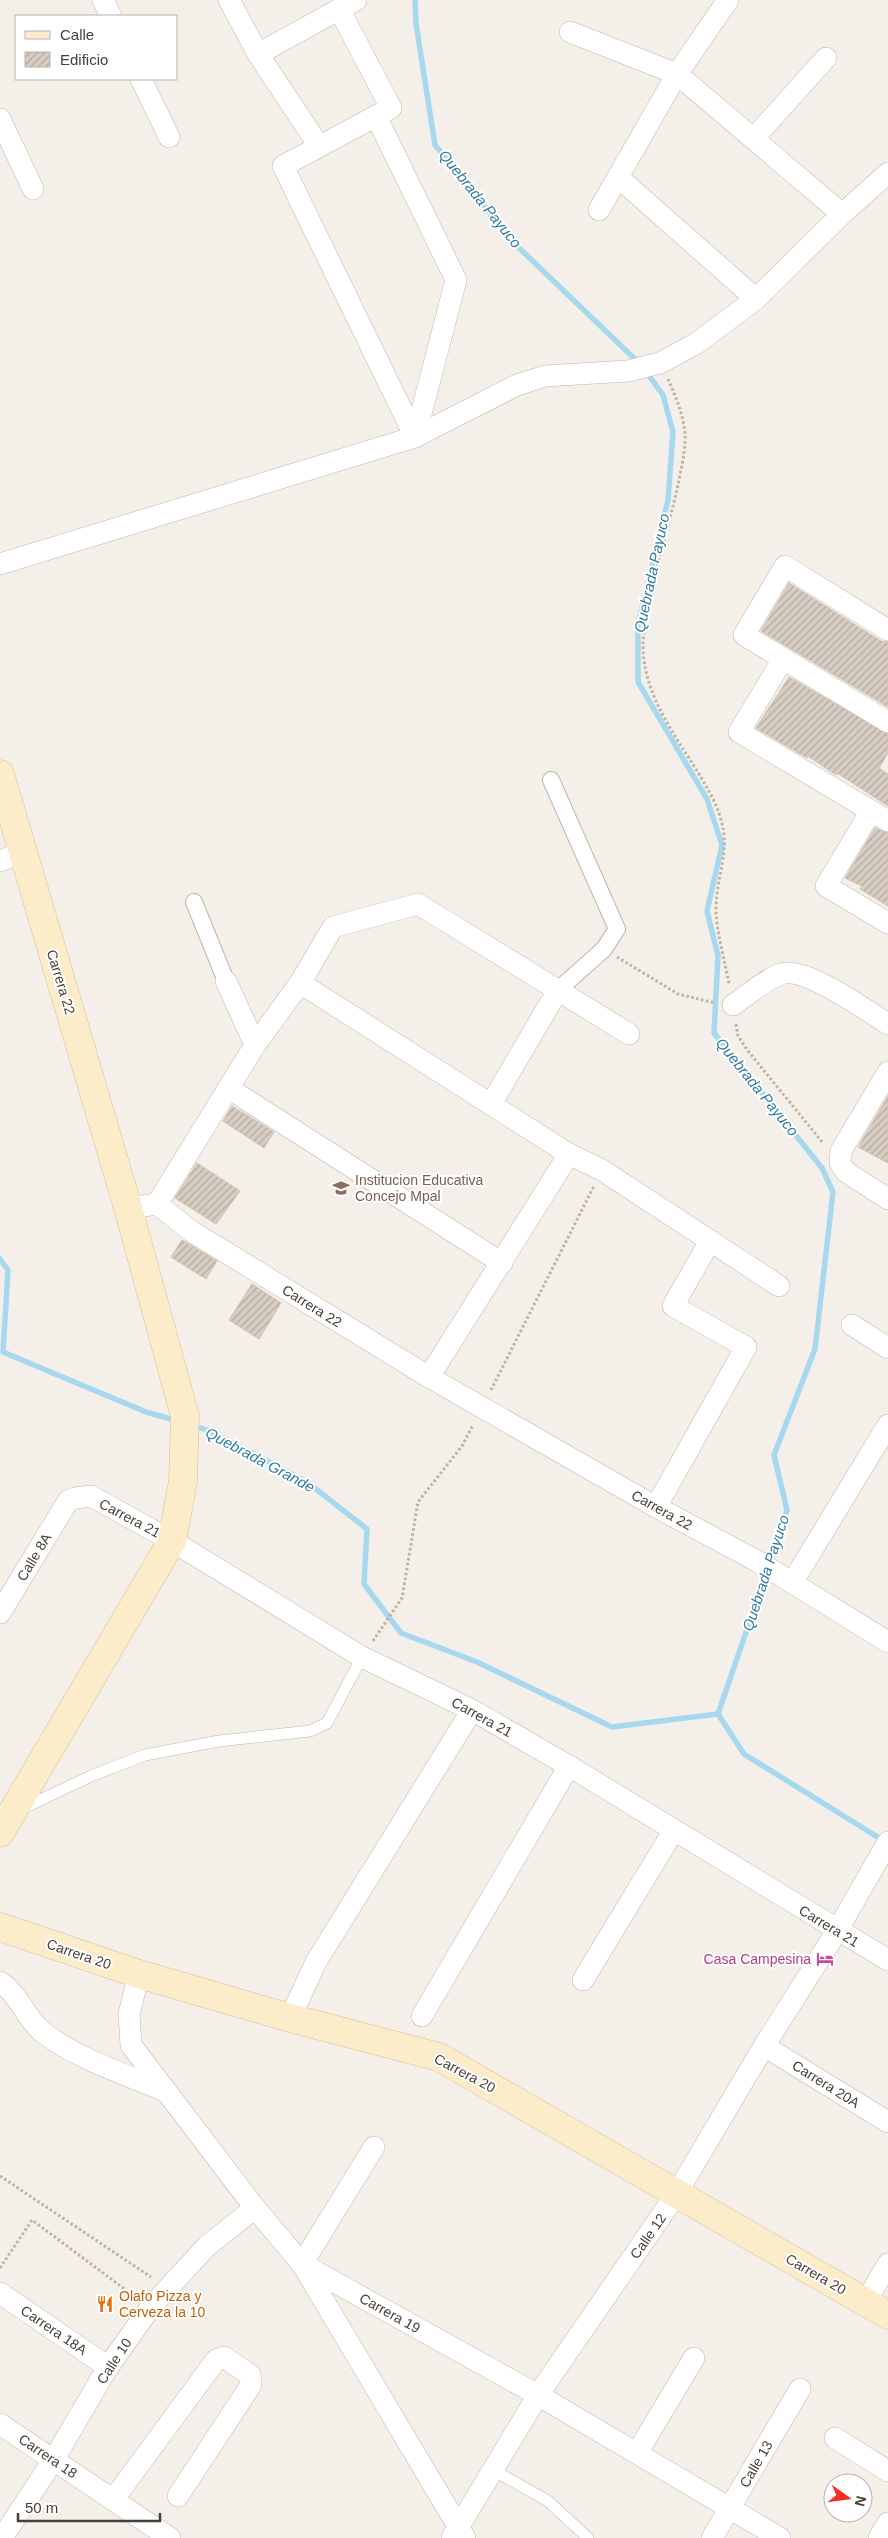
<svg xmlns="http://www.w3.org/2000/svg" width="888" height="2538" font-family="Arial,sans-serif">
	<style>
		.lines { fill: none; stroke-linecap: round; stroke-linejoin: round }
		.stream { stroke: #a8d8ef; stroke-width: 5.5 }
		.building { fill: url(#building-hatch); stroke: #d0c2b2 }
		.service-casing { stroke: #bfb7ac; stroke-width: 12 }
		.pedestrian-casing { stroke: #bfb7ac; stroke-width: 18 }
		.minor-casing { stroke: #bfb7ac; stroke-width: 22 }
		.secondary-casing { stroke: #d2bf9a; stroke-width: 29 }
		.path { stroke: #c1b19d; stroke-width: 3; stroke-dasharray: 2.5 2.5; stroke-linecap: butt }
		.service { stroke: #fff; stroke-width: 11 }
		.pedestrian { stroke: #fff; stroke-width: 16 }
		.minor { stroke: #fff; stroke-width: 21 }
		.secondary { stroke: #fdecca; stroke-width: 28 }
		.labels { text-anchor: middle; stroke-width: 4; stroke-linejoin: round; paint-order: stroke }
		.street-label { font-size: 14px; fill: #484038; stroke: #fff }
		.education-label { font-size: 14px; fill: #785e54; stroke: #fff; text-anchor: start }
		.hotel-label { font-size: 14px; fill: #b23c85; stroke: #fff; text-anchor: end }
		.food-label { font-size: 14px; fill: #c56008; stroke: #fff; text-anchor: start }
		.water-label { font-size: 15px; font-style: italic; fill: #307ba1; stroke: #fff }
	</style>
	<defs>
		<pattern id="building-hatch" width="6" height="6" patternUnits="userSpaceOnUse" patternTransform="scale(1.25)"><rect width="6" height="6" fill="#d8cdc2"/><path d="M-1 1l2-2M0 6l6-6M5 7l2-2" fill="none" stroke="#b1a89f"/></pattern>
	</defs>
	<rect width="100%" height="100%" fill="#f4f0e9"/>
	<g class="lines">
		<!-- stream -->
		<g class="stream">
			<polyline points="415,0 416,24 435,145 515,244 639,363"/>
			<polyline points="645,370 663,395 673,432 668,500 638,624 638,682 707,799 722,845 707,911 718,956 714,1033 822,1168 833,1192 815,1349 774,1455 787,1510 770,1563"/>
			<polyline points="0,1259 8,1270 3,1352 146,1412 178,1421"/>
			<polyline points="191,1425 210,1431 307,1482 367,1529 364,1584 401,1633 477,1662 612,1727 718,1714"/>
			<polyline points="718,1714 767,1571"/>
			<polyline points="718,1714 744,1754 884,1841"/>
		</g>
	</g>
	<!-- building -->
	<g class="building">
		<polygon points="789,583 881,641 888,642 888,707 761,631"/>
		<polygon points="789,677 888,734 888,753 879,768 888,774 888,806 837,773 836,775 808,756 807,758 756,728"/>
		<polygon points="875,828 888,833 888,906 860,889 862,886 845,878"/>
		<polygon points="888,1096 888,1163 858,1147"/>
		<polygon points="232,1106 274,1132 264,1148 223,1121"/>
		<polygon points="197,1163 240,1191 216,1224 175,1198"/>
		<polygon points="182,1240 217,1261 206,1279 171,1257"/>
		<polygon points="252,1284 281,1303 259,1339 229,1320"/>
	</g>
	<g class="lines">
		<!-- service casing -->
		<g class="service-casing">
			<g id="service">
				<polyline points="19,1810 91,1776 145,1755 219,1741 310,1731 327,1723 362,1657"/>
				<polyline points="493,2470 548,2501 588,2538"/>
			</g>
		</g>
		<!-- pedestrian casing -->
		<g class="pedestrian-casing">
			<g id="pedestrian">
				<polyline points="551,780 617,929 604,949 558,990"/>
				<polyline points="194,902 226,981"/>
			</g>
		</g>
		<!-- minor casing -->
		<g class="minor-casing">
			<g id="minor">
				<polyline points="103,0 111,16"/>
				<polyline points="229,0 258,54 319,146"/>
				<polyline points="339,9 391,108 283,166 415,437"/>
				<polyline points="570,32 677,74 842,214"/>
				<polyline points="258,54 356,0"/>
				<polyline points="141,79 169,137"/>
				<polyline points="376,116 456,280 415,437"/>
				<polyline points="0,119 33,189"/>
				<polyline points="754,138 826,58"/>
				<polyline points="619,178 756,299"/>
				<polyline points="599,210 677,74 728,0"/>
				<polyline points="0,564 415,437 517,385 545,376 628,371 660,363 697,343 756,299 842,214 888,173"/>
				<polyline points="888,630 785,566 744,635 888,722"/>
				<polyline points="783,659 739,732 888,821"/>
				<polyline points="871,811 826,886 888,923"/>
				<polyline points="0,861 23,852"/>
				<polyline points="226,981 255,1045"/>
				<polyline points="300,983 569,1154 602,1170 779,1286"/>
				<path d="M733 1005C748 995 764 980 781 974 804 965 867 1011 888 1024"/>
				<polyline points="888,1072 841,1151 840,1163 846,1172 888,1199"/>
				<polyline points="228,1088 502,1263"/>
				<polyline points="491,1104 558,990"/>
				<polyline points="157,1204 255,1045 300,983 333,927 418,904 629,1034"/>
				<polyline points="128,1208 157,1204 191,1231 429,1377 656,1507 757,1561 888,1642"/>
				<polyline points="852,1325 888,1348"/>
				<polyline points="429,1377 569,1154"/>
				<polyline points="656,1507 746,1347 673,1306 710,1241"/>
				<polyline points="792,1583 888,1425"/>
				<polyline points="0,1613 68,1501 75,1498 91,1496 172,1541 362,1657 472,1710 569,1766 888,1960"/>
				<polyline points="139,1974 129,2014 131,2045 255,2208 302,2264 538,2395 780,2538"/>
				<polyline points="583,1980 674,1830"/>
				<path d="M0 1982C20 1995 26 2020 45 2034 80 2060 125 2074 165 2091"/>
				<polyline points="422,2016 569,1766"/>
				<polyline points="290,2018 316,1962 472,1710"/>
				<polyline points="764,2046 888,2122"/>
				<polyline points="302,2264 465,2538"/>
				<polyline points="302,2264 374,2147"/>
				<polyline points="0,2293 108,2367"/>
				<polyline points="865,2303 888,2264"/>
				<polyline points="0,2424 170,2538"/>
				<polyline points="835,2438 888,2471"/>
				<polyline points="637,2453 694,2358"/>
				<polyline points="113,2500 216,2360 224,2357 250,2375 251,2385 178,2496"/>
				<polyline points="2,2538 54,2459 108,2367 150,2308 207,2246 255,2208"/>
				<polyline points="452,2538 538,2395 677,2193 764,2046 837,1931 888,1842"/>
				<polyline points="712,2538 800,2389"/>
				<polyline points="879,2538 888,2523"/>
			</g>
		</g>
		<!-- secondary casing -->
		<g class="secondary-casing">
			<g id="secondary">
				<polyline points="0,774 128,1208 185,1416 183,1481 172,1541 0,1833"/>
				<polyline points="0,1927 139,1974 290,2018 439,2057 888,2315"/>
			</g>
		</g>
		<!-- path -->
		<g class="path">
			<path d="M668 379C676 397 683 414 685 433 686 450 681 469 678 485 667 534 650 583 644 632 636 697 686 745 713 799 736 847 717 864 716 909 716 930 725 962 729 984"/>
			<polyline points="617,957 678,994 715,1003"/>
			<polyline points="736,1024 738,1036 748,1051 823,1143"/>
			<polyline points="491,1390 594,1186"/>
			<polyline points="373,1641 402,1598 418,1502 462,1446 473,1425"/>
			<polyline points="0,2176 151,2277"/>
			<polyline points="0,2268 32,2220 134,2296"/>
		</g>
		<!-- service -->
		<use href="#service" class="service"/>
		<!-- pedestrian -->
		<use href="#pedestrian" class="pedestrian"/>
		<!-- minor -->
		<use href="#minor" class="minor"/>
		<!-- secondary -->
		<use href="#secondary" class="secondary"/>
	</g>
	<!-- icons -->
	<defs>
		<g id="school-bare" transform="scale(1.35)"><path d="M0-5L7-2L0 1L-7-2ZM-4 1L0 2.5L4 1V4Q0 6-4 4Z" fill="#8d6e63" stroke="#fff" stroke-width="2.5" paint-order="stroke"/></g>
		<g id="hotel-bare" transform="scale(1.35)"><path d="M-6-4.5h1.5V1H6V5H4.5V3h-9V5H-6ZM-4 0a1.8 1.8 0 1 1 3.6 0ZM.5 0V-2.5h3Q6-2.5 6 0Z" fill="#d1479c" stroke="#fff" stroke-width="2.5" paint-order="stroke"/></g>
		<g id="restaurant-bare" transform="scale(1.35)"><path d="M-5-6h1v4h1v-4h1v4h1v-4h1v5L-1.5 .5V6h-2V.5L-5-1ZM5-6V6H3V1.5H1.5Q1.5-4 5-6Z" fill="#e8710a" stroke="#fff" stroke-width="2.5" paint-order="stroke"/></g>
	</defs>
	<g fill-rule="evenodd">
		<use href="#school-bare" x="341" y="1188"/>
		<use href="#hotel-bare" x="825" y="1959"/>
		<use href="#restaurant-bare" x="105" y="2304"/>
	</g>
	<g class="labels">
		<!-- street labels -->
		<g class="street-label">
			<text transform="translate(61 982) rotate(73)" y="5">Carrera 22</text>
			<text transform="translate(312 1306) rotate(32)" y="5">Carrera 22</text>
			<text transform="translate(662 1510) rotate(29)" y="5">Carrera 22</text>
			<text transform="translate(130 1518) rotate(28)" y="5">Carrera 21</text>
			<text transform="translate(34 1557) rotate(-59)" y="5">Calle 8A</text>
			<text transform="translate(482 1717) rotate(29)" y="5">Carrera 21</text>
			<text transform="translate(829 1926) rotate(31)" y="5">Carrera 21</text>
			<text transform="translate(79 1954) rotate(19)" y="5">Carrera 20</text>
			<text transform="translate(465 2073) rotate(28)" y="5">Carrera 20</text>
			<text transform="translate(826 2084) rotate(32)" y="5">Carrera 20A</text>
			<text transform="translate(648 2236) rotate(-55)" y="5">Calle 12</text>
			<text transform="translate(816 2274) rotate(30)" y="5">Carrera 20</text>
			<text transform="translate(390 2313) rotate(29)" y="5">Carrera 19</text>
			<text transform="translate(54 2330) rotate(34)" y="5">Carrera 18A</text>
			<text transform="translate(114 2361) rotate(-57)" y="5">Calle 10</text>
			<text transform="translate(48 2456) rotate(34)" y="5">Carrera 18</text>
			<text transform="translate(756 2464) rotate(-60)" y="5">Calle 13</text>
		</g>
		<!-- education labels -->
		<g class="education-label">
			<text x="355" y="1185">Institucion Educativa<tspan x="355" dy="16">Concejo Mpal</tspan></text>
		</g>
		<!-- hotel labels -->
		<g class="hotel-label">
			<text x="811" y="1964">Casa Campesina</text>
		</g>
		<!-- food labels -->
		<g class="food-label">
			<text x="119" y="2301">Olafo Pizza y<tspan x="119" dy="16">Cerveza la 10</tspan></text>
		</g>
		<!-- water labels -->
		<g class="water-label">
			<text transform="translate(480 199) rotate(51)" y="5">Quebrada Payuco</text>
			<text transform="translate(652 573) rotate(-78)" y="5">Quebrada Payuco</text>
			<text transform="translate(757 1087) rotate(51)" y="5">Quebrada Payuco</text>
			<text transform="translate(260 1460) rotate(28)" y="5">Quebrada Grande</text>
			<text transform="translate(766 1573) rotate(-72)" y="5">Quebrada Payuco</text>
		</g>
	</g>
	<!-- legend -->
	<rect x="15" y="15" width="162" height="65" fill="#ffffff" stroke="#b6b3af"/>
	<rect x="25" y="31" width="25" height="8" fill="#fdecca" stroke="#b6b3af"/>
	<text x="60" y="40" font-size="15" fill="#484038">Calle</text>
	<rect x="25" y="52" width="25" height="15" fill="url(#building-hatch)" stroke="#b6b3af"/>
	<text x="60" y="65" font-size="15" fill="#484038">Edificio</text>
	<!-- north arrow -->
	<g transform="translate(848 2498) rotate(104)"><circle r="24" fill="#ffffff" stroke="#b6b3af"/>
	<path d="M0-4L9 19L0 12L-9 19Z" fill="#f42e20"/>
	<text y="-8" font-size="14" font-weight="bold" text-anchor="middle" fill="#484038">N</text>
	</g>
	<!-- scale -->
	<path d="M18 2513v8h142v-8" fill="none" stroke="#484038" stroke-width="2.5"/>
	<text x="25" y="2513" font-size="15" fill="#484038" stroke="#ffffff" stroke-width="4" paint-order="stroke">50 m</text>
</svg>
